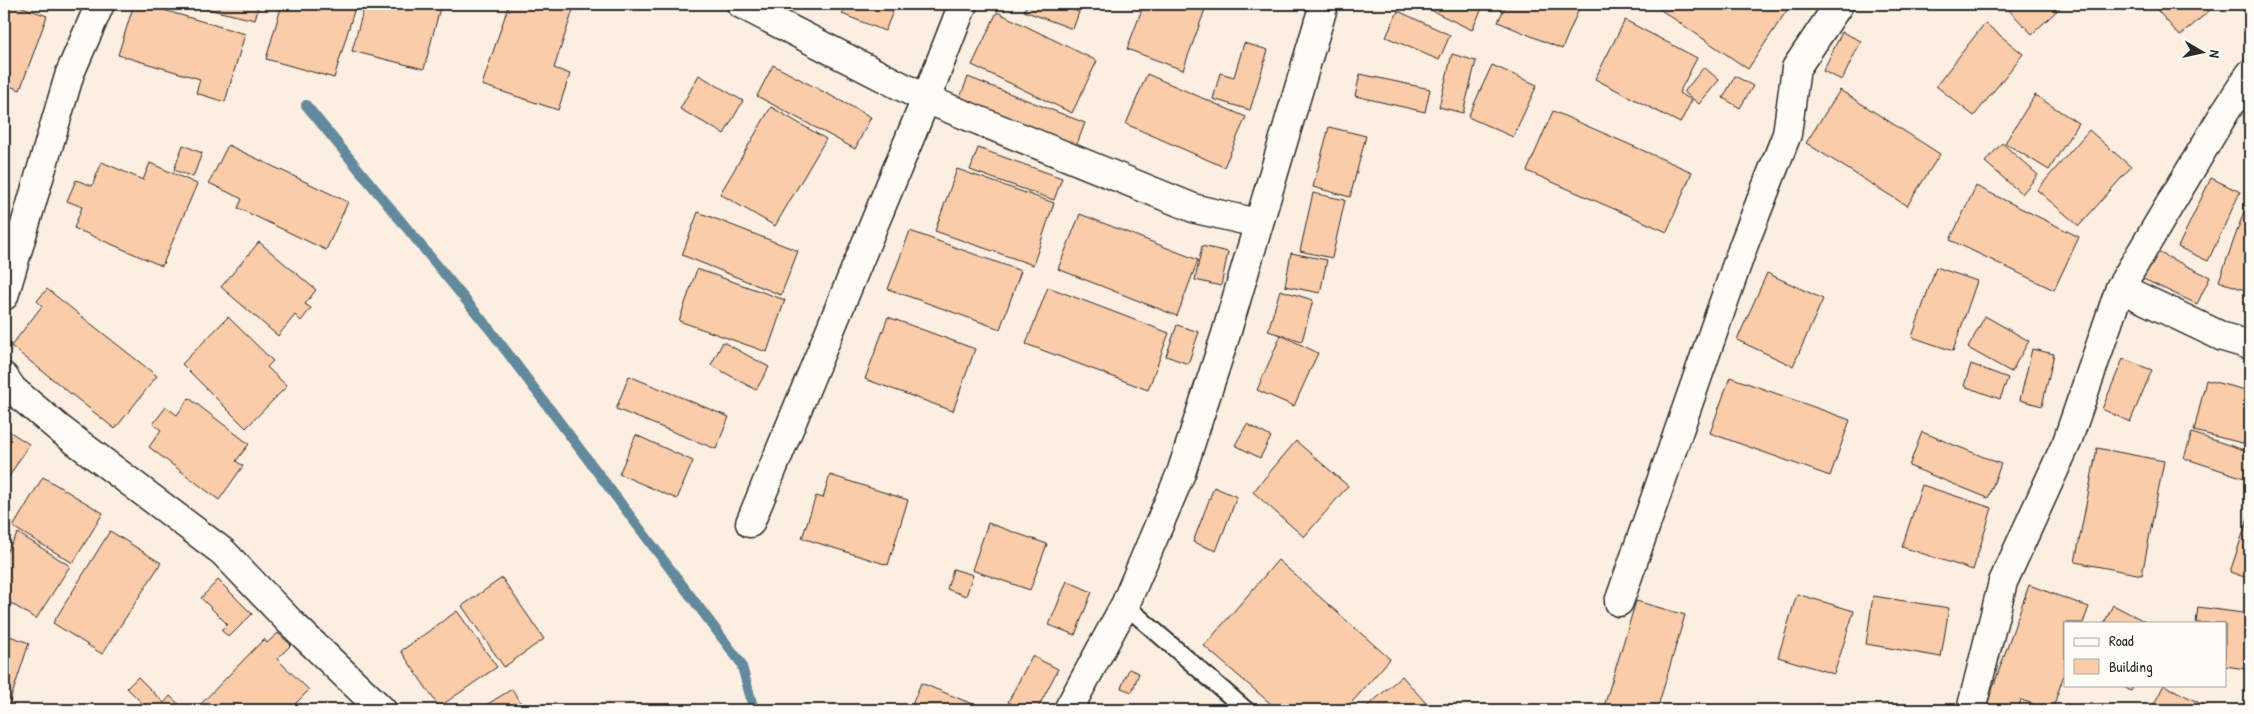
<svg xmlns="http://www.w3.org/2000/svg" width="2254" height="714" font-family="'Patrick Hand',sans-serif">
	<style>
		.lines { fill: none; stroke-linecap: round; stroke-linejoin: round }
		.stream { stroke: #628a9c; stroke-width: 10 }
		.building { fill: #facca9; stroke: #2b2b2b }
		.lane-casing { stroke: #2b2b2b; stroke-width: 20 }
		.street-casing { stroke: #2b2b2b; stroke-width: 31 }
		.secondary-casing { stroke: #2b2b2b; stroke-width: 31 }
		.lane { stroke: #fdfcf7; stroke-width: 16 }
		.street { stroke: #fdfcf7; stroke-width: 28 }
		.secondary { stroke: #fdfcf7; stroke-width: 28 }
	</style>
	<rect width="100%" height="100%" fill="#fceee0"/>
	<filter id="ink" filterUnits="userSpaceOnUse"><feTurbulence type="fractalNoise" baseFrequency=".02" numOctaves="2"/><feDisplacementMap in="SourceGraphic" scale="10" xChannelSelector="R" yChannelSelector="G"/><feConvolveMatrix kernelMatrix="1 2 1 2 8 2 1 2 1" color-interpolation-filters="sRGB"/></filter>
	<g filter="url(#ink)">
		<g class="lines">
			<!-- stream -->
			<polyline class="stream" points="306,105 491,331 741,663 754,710"/>
		</g>
		<!-- building -->
		<g class="building">
			<polygon points="4,4 14,4 47,16 20,90 4,84"/>
			<polygon points="134,4 143,4 245,34 225,102 196,93 200,79 118,55"/>
			<polygon points="185,4 259,4 255,20"/>
			<polygon points="282,4 356,4 334,78 266,59"/>
			<polygon points="365,4 441,4 424,69 352,51"/>
			<polygon points="509,4 575,4 554,68 570,74 558,110 482,85"/>
			<polygon points="801,4 814,4 809,10"/>
			<polygon points="847,4 896,4 885,31 842,14"/>
			<polygon points="1027,4 1056,4 1079,12 1073,29 1024,11"/>
			<polygon points="1144,4 1207,4 1183,70 1127,49"/>
			<polygon points="1418,4 1484,4 1472,30"/>
			<polygon points="1506,4 1581,4 1562,49 1498,22"/>
			<polygon points="1656,4 1791,4 1748,69 1655,6"/>
			<polygon points="2003,4 2064,4 2032,34"/>
			<polygon points="2152,4 2217,4 2180,36"/>
			<polygon points="1398,11 1450,35 1439,60 1386,37"/>
			<polygon points="997,12 1097,61 1072,113 972,65"/>
			<polygon points="1625,20 1697,58 1679,93 1692,100 1680,123 1595,79"/>
			<polygon points="1985,23 2023,54 1974,116 1936,86"/>
			<polygon points="1842,32 1861,41 1842,80 1823,71"/>
			<polygon points="1244,43 1268,50 1250,110 1213,99 1220,73 1234,77"/>
			<polygon points="1452,54 1476,61 1463,113 1439,107"/>
			<polygon points="773,65 871,117 855,149 757,96"/>
			<polygon points="1492,65 1537,85 1513,137 1468,117"/>
			<polygon points="1704,67 1719,80 1699,104 1684,92"/>
			<polygon points="1147,74 1246,117 1224,167 1126,124"/>
			<polygon points="1360,74 1430,89 1425,112 1355,96"/>
			<polygon points="699,75 743,101 724,134 680,109"/>
			<polygon points="1735,76 1753,86 1740,108 1723,98"/>
			<polygon points="968,77 1085,123 1075,149 958,103"/>
			<polygon points="1840,90 1940,154 1907,206 1806,143"/>
			<polygon points="2035,95 2078,123 2049,170 2005,143"/>
			<polygon points="771,107 826,139 775,226 720,194"/>
			<polygon points="1553,111 1692,172 1667,232 1527,171"/>
			<polygon points="1329,127 1366,136 1350,197 1313,187"/>
			<polygon points="2089,130 2131,167 2079,226 2037,190"/>
			<polygon points="2002,143 2038,175 2022,194 1985,162"/>
			<polygon points="183,145 202,153 193,177 174,170"/>
			<polygon points="228,145 348,202 326,250 238,208 242,199 209,183"/>
			<polygon points="978,148 1062,178 1054,200 970,170"/>
			<polygon points="102,162 143,180 150,163 197,184 162,266 74,228 82,207 67,201 76,180 92,186"/>
			<polygon points="957,169 1054,203 1033,265 935,231"/>
			<polygon points="2211,178 2240,192 2208,261 2178,247"/>
			<polygon points="1976,186 2079,237 2054,290 1950,240"/>
			<polygon points="1313,193 1345,200 1332,258 1300,251"/>
			<polygon points="2250,195 2250,292 2219,281"/>
			<polygon points="698,212 798,251 781,295 682,255"/>
			<polygon points="1080,214 1198,260 1177,316 1058,269"/>
			<polygon points="910,231 1021,271 1000,329 888,289"/>
			<polygon points="259,242 316,290 305,304 311,308 301,321 295,315 278,336 221,287"/>
			<polygon points="1202,246 1228,252 1221,286 1195,280"/>
			<polygon points="2151,249 2210,277 2197,304 2139,277"/>
			<polygon points="1291,253 1327,260 1320,293 1285,286"/>
			<polygon points="1936,267 1977,281 1953,351 1912,337"/>
			<polygon points="697,269 785,300 767,352 679,321"/>
			<polygon points="1767,273 1823,299 1793,366 1737,340"/>
			<polygon points="1048,287 1169,333 1148,390 1026,344"/>
			<polygon points="47,289 157,376 115,429 11,346 42,306 37,301"/>
			<polygon points="1280,290 1313,300 1302,341 1268,331"/>
			<polygon points="1985,316 2029,341 2011,372 1968,348"/>
			<polygon points="228,317 273,361 267,367 287,386 246,428 182,364"/>
			<polygon points="888,317 975,349 953,411 865,379"/>
			<polygon points="1177,325 1199,332 1188,364 1166,356"/>
			<polygon points="1281,335 1318,353 1294,406 1257,390"/>
			<polygon points="723,342 769,367 756,390 711,365"/>
			<polygon points="2032,349 2054,354 2042,406 2020,400"/>
			<polygon points="2123,359 2152,370 2130,422 2102,409"/>
			<polygon points="1971,364 2008,378 2000,399 1964,386"/>
			<polygon points="629,376 729,417 716,449 616,409"/>
			<polygon points="1730,377 1850,420 1830,476 1710,433"/>
			<polygon points="2206,380 2250,391 2250,445 2194,431"/>
			<polygon points="189,398 249,444 236,461 243,466 219,500 149,447 161,430 153,424 166,407 177,415"/>
			<polygon points="1247,424 1271,437 1260,458 1235,445"/>
			<polygon points="4,428 29,444 4,485"/>
			<polygon points="1922,432 2001,464 1988,498 1909,466"/>
			<polygon points="2192,433 2250,452 2250,480 2184,458"/>
			<polygon points="636,435 693,461 677,499 619,474"/>
			<polygon points="1296,441 1348,486 1304,537 1253,492"/>
			<polygon points="2097,448 2164,461 2142,575 2075,562"/>
			<polygon points="830,475 908,500 888,565 802,538 816,496 823,498"/>
			<polygon points="43,477 103,513 73,563 13,527"/>
			<polygon points="1922,485 1992,508 1973,570 1902,547"/>
			<polygon points="1214,487 1237,497 1216,551 1193,542"/>
			<polygon points="2250,512 2250,579 2230,572"/>
			<polygon points="988,523 1047,544 1030,590 972,570"/>
			<polygon points="110,531 161,563 102,654 53,623"/>
			<polygon points="18,533 70,566 36,619 4,599 4,556"/>
			<polygon points="1278,560 1390,659 1345,710 1278,710 1204,646"/>
			<polygon points="953,569 973,575 966,596 947,589"/>
			<polygon points="502,578 544,639 504,667 462,606"/>
			<polygon points="218,580 252,614 229,637 221,630 227,624 201,598"/>
			<polygon points="1067,581 1092,592 1075,635 1049,625"/>
			<polygon points="2029,585 2089,607 2083,623 2065,623 2065,672 2052,710 2021,700 2017,710 1985,710"/>
			<polygon points="1797,594 1854,611 1834,674 1778,657"/>
			<polygon points="1873,596 1949,608 1941,657 1866,644"/>
			<polygon points="1636,601 1685,615 1657,710 1603,710"/>
			<polygon points="2113,605 2148,623 2104,623"/>
			<polygon points="2198,607 2250,614 2250,640 2246,669 2225,666 2225,623 2196,623"/>
			<polygon points="457,611 497,667 439,707 401,651"/>
			<polygon points="278,633 291,645 277,659 309,690 289,710 195,710 264,639 267,643"/>
			<polygon points="4,634 29,643 7,710 4,710"/>
			<polygon points="1032,656 1058,669 1037,710 1025,710 1008,702"/>
			<polygon points="1129,669 1139,673 1132,692 1121,688"/>
			<polygon points="1402,676 1432,710 1363,710"/>
			<polygon points="138,677 164,703 170,696 184,709 149,710 127,688"/>
			<polygon points="921,683 987,710 910,710"/>
			<polygon points="2120,685 2134,685 2131,691"/>
			<polygon points="2164,685 2213,710 2151,710"/>
			<polygon points="512,689 525,710 478,710"/>
		</g>
		<g class="lines">
			<!-- lane casing -->
			<g class="lane-casing">
				<polyline id="lane" points="1125,605 1246,710"/>
			</g>
			<!-- street casing -->
			<g class="street-casing">
				<g id="street">
					<polyline points="741,4 926,99 1196,209 1257,223"/>
					<polyline points="2120,288 2223,337 2250,345"/>
					<polyline points="4,296 70,73 100,4"/>
					<polyline points="4,377 13,390 61,430 223,552 291,623 382,710"/>
					<polyline points="750,523 926,99 963,4"/>
					<polyline points="1619,602 1744,244 1787,134 1796,68 1839,4"/>
					<polyline points="1971,710 2003,582 2067,442 2120,288 2225,112 2250,74"/>
				</g>
			</g>
			<!-- secondary casing -->
			<g class="secondary-casing">
				<polyline id="secondary" points="1068,710 1125,605 1181,473 1226,334 1324,4"/>
			</g>
			<!-- lane -->
			<use href="#lane" class="lane"/>
			<!-- street -->
			<use href="#street" class="street"/>
			<!-- secondary -->
			<use href="#secondary" class="secondary"/>
		</g>
	</g>
	<!-- margin -->
	<rect width="2254" height="714" fill="none" stroke="#fdfcf7" stroke-width="20"/>
	<rect x="10" y="10" width="2234" height="694" fill="none" stroke="#2b2b2b" stroke-width="2" filter="url(#ink)"/>
	<!-- legend -->
	<rect x="2064" y="622" width="162" height="65" fill="#fdfcf7" stroke="#a9a8a5"/>
	<rect x="2074" y="638" width="25" height="8" fill="#fdfcf7" stroke="#a9a8a5"/>
	<text x="2109" y="646" font-size="15" fill="#2b2b2b">Road</text>
	<rect x="2074" y="659" width="25" height="15" fill="#facca9" stroke="#a9a8a5"/>
	<text x="2109" y="672" font-size="15" fill="#2b2b2b">Building</text>
	<!-- north arrow -->
	<g transform="translate(2202 52) rotate(99)" stroke="#fdfcf7" stroke-width="4" paint-order="stroke">
	<path d="M0-4L9 19L0 12L-9 19Z" fill="#2b2b2b"/>
	<text y="-8" font-size="14" font-weight="bold" text-anchor="middle" fill="#2b2b2b">N</text>
	</g>
</svg>
